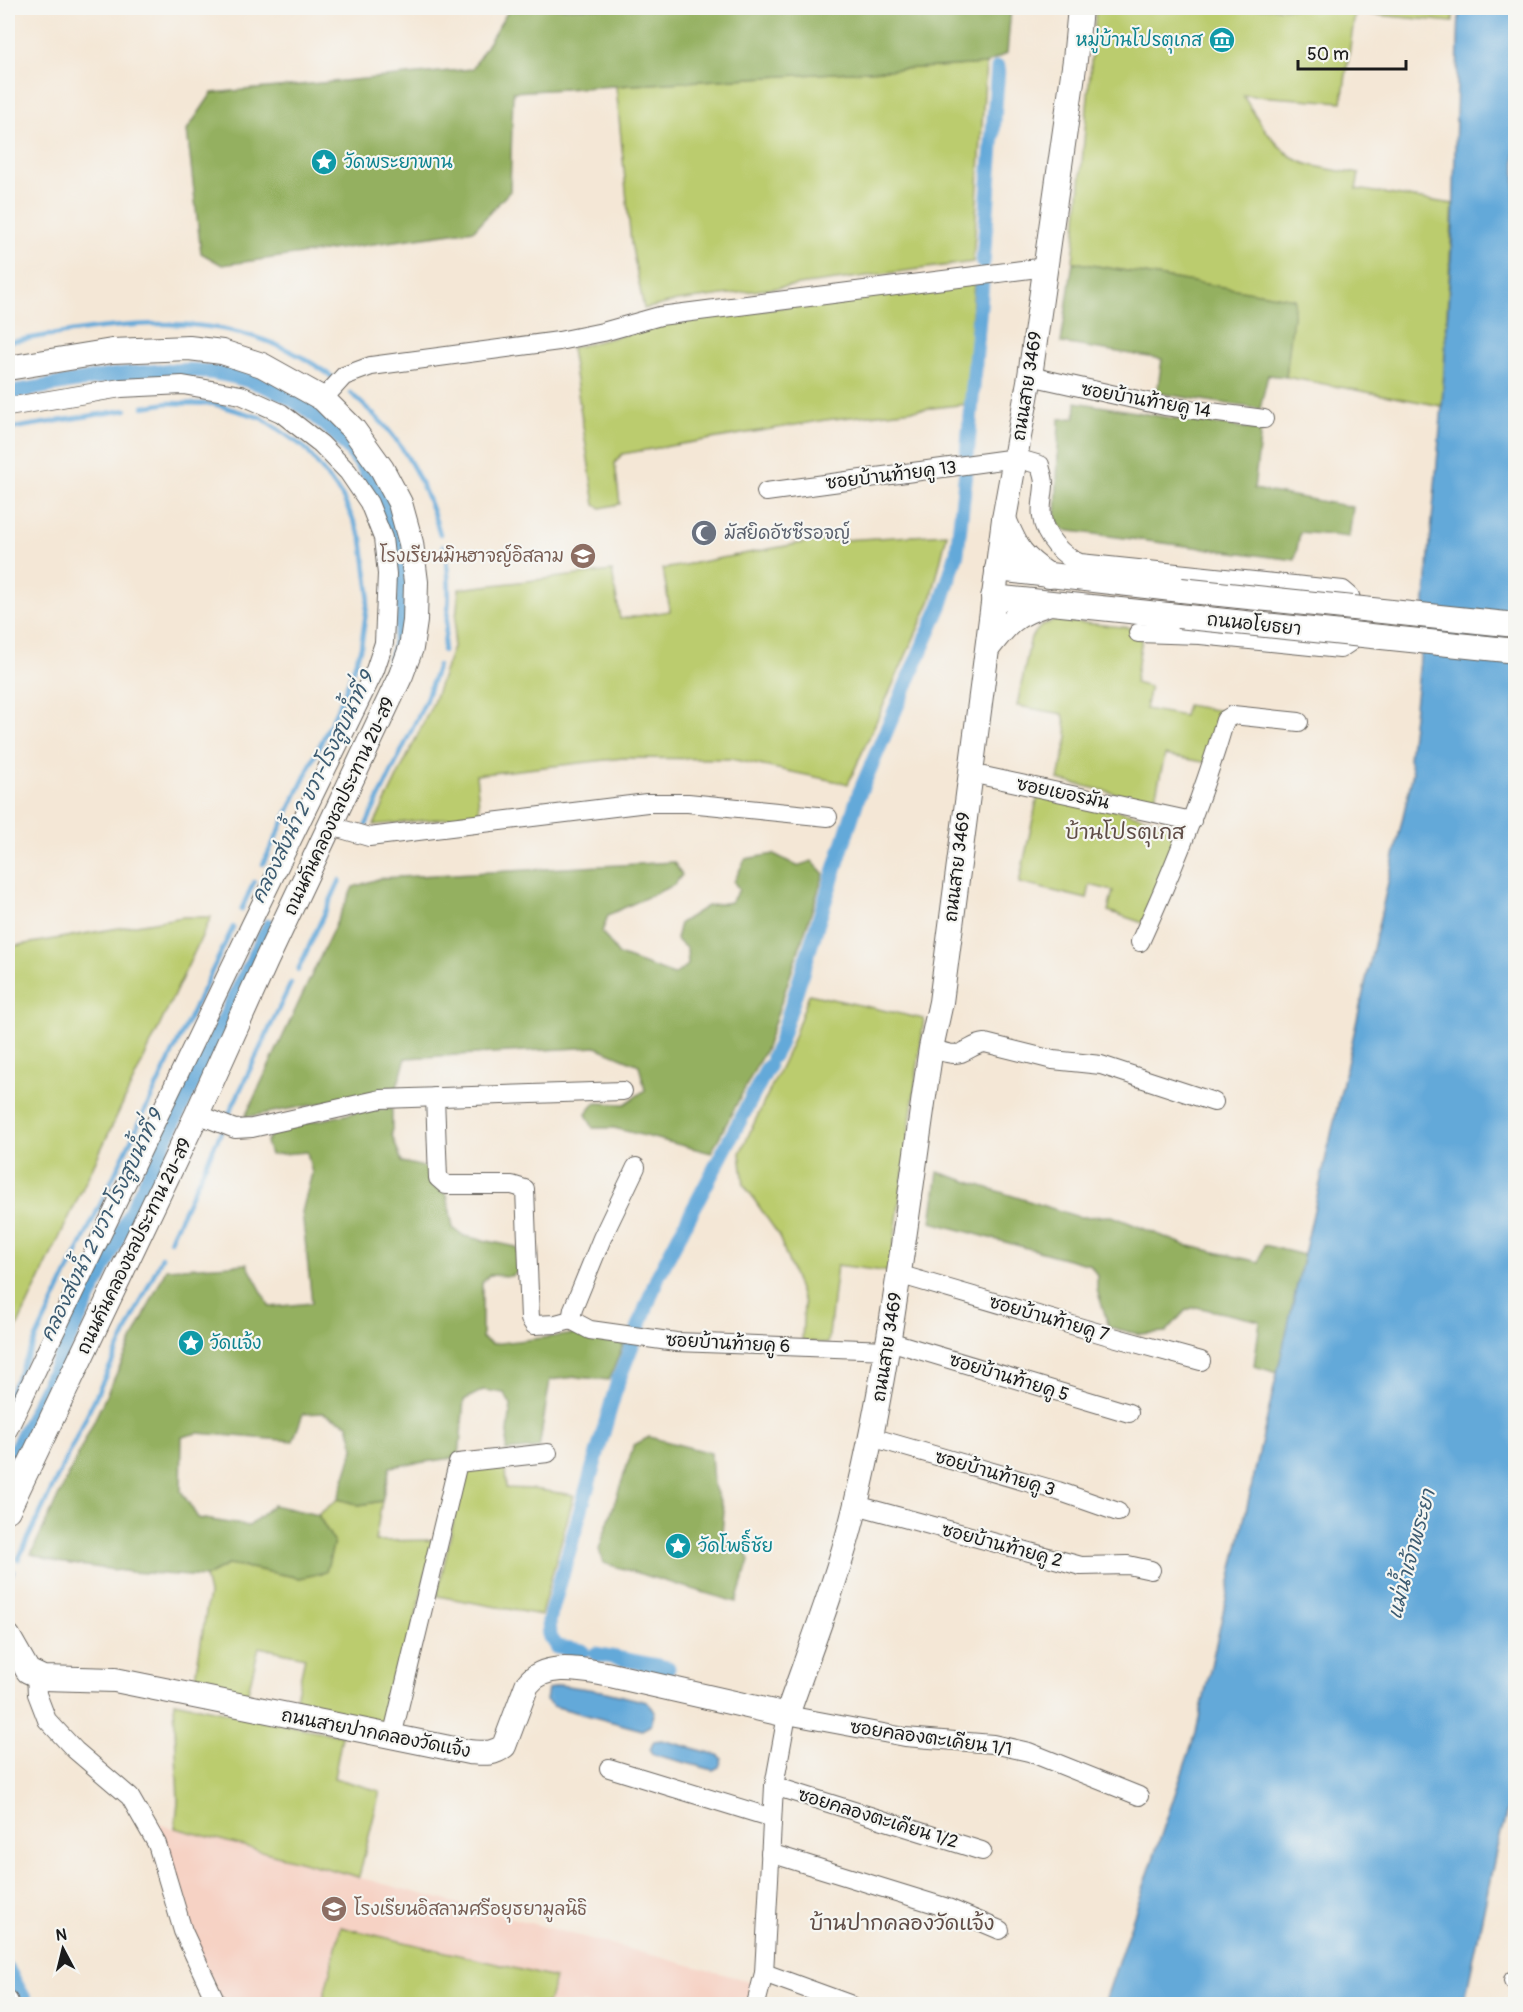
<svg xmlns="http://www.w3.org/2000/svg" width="1523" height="2012" font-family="Pangolin,'Playpen Sans Thai',sans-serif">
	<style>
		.built { fill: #f6d2c4 }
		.green { fill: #bbcc6e; stroke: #6c7445; stroke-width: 1.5 }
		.forest { fill: #94b061; stroke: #58663e; stroke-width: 1.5 }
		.water { fill: #63a9d9; stroke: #40627a; stroke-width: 1.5 }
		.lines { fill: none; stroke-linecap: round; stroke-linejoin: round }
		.stream { stroke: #63a9d9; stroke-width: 4.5 }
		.canal { stroke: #63a9d9; stroke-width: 15 }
		.street-casing { stroke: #68635d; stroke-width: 20 }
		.secondary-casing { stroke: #68635d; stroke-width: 26 }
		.street { stroke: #fff; stroke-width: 18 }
		.secondary { stroke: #fff; stroke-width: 24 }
		.secondary-bridge-casing { stroke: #68635d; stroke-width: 26; stroke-linecap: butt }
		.secondary-bridge { stroke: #fff; stroke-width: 24 }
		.labels { text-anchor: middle; stroke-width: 4.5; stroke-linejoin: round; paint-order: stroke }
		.culture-label { font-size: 18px; fill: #0d838f; stroke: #f6f6f2; text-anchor: start }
		.street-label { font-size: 18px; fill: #1c1c1c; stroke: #f6f6f2 }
		.worship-label { font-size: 18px; fill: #5b616d; stroke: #f6f6f2; text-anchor: start }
		.education-label { font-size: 18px; fill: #785e54; stroke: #f6f6f2; text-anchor: end }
		.water-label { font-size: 20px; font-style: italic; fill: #3c5b71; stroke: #f6f6f2 }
		.quarter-label { font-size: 21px; fill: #5f4d47; stroke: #f6f6f2 }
	</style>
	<rect width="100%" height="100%" fill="#f6f6f2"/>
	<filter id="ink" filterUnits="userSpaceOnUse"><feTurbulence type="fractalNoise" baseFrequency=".0167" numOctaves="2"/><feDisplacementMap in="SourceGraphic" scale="12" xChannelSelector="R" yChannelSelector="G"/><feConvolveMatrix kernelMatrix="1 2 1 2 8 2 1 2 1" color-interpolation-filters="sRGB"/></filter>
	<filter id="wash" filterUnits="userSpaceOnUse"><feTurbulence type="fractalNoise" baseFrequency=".008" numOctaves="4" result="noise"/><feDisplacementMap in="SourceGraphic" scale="24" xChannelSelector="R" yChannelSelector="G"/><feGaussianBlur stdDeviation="1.35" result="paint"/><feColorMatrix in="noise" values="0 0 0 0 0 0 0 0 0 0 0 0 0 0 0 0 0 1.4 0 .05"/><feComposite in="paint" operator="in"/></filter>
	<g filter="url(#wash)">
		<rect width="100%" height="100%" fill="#f4e7d6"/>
		<!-- built -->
		<polygon class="built" points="158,1824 753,1982 746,2004 224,2004 187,1928 191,1914 181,1884 173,1880"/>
		<!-- green -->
		<g class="green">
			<path d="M1096 8H1454L1453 22 1355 13 1342 102 1243 95C1256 118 1278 154 1304 163 1321 169 1341 171 1359 174L1356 189 1453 204 1442 406 1286 377 1294 299 1073 262Z"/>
			<polygon points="986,64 973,262 677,301 644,309 631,243 616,86"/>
			<polygon points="974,281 967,404 825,420 622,454 615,463 620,504 601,508 595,505 571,348 680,321"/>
			<polygon points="947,534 931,600 848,784 731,759 623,758 476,775 480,815 374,825 433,703 453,647 459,589 612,571 620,619 670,611 663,569 807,542"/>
			<polygon points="1054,621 1064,621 1132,628 1142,638 1135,683 1150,687 1145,709 1184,716 1187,705 1222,711 1208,763 1165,755 1154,802 1058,780 1068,737 1063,714 1017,706 1031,637 1042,625"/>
			<polygon points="1039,791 1179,826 1182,837 1143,923 1108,911 1113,891 1090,885 1087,899 1019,883"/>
			<polygon points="183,917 211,917 8,1346 8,947"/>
			<polygon points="809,994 924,1019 890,1272 837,1265 828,1344 802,1340 804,1303 778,1234 744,1185 740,1153 791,1045"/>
			<polygon points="505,1464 506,1488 532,1489 574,1495 541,1615 437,1596 464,1474 471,1468"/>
			<polygon points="338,1499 359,1505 382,1501 375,1541 434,1540 391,1722 384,1724 294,1707 305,1657 259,1647 247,1696 194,1684 209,1594 205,1577 229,1564 300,1578 334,1542 318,1515"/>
			<polygon points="174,1702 342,1736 334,1778 380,1791 359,1877 175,1828 178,1802"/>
			<polygon points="341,1927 555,1978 548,2004 322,2004"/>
		</g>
		<!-- forest -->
		<g class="forest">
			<polygon points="510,8 1011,8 1007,53 986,64 513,92 510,191 474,230 222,265 201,253 187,130 212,93 472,69"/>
			<polygon points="1073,262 1295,299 1286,377 1268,375 1260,409 1157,393 1162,359 1061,343"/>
			<polygon points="1076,402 1165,417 1261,430 1254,489 1353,507 1349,537 1300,532 1295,560 1063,530 1056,519 1059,419 1075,418"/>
			<polygon points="774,854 797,866 812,861 824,874 766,1048 711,1153 614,1128 593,1128 586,1114 595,1103 625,1104 645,1090 639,1065 596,1047 406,1058 395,1093 378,1093 245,1117 353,887 381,878 674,862 682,875 674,885 608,915 602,932 619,955 674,975 688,965 687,949 676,939 680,923 707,906 731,902 739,890 734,882 745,859"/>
			<polygon points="392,1109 392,1135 402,1162 429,1168 431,1184 447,1195 453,1228 464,1236 516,1247 521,1256 520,1270 511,1276 489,1275 482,1283 482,1338 492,1344 575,1334 624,1343 609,1380 576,1377 550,1380 539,1448 506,1451 511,1405 504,1393 483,1390 464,1400 459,1457 390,1467 382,1501 359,1505 338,1499 354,1448 348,1424 323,1413 303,1414 293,1441 197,1433 182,1437 181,1491 198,1518 249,1526 273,1505 318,1515 334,1542 326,1572 300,1578 229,1564 205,1577 131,1572 57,1562 31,1554 166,1269 247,1264 270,1307 312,1303 302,1212 312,1173 307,1152 270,1155 266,1142 274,1130 368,1110"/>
			<polygon points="938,1172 1079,1217 1112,1216 1185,1245 1259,1262 1264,1245 1304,1255 1278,1373 1254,1366 1260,1321 1196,1307 1186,1310 1166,1332 1138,1334 1109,1327 1097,1290 1097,1275 1090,1265 931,1222"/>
			<polygon points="649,1437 711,1453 713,1484 724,1510 722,1533 730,1546 745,1551 749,1560 736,1602 603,1563 599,1549 634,1445"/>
		</g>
		<!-- water -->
		<g class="water">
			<polygon points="1459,8 1515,8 1515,1783 1497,1847 1464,2004 1104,2004 1196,1732 1413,772 1409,759 1418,680 1442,406 1453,225"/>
			<polygon points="560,1685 602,1691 647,1702 655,1711 651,1725 642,1730 553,1706 546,1700 548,1689"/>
			<polygon points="662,1740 718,1755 722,1759 719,1767 713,1770 652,1754 650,1750 654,1741"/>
		</g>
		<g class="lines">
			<!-- stream -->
			<g class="stream">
				<path d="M8 342C123 323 236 301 336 380"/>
				<path d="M351 393C362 404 374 414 385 426 411 456 429 496 440 534"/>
				<polyline points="143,407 168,403 214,404 262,418 305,448 342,496 362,539 369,592 361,647 343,697 263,864"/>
				<polyline points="8,429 126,410"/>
				<path d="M443 546C453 580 448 616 443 651"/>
				<polyline points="366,825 425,702 438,665"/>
				<polyline points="241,910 254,882"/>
				<polyline points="298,970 340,880"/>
				<polyline points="226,1120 291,983"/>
				<polyline points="170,1240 221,1132"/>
				<polyline points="8,1397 233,927"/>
				<polyline points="18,1560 162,1257"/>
				<polyline points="8,1582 13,1571"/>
			</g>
			<!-- canal -->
			<g class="canal">
				<polyline points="983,262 998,68"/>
				<path d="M8 393C61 384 115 372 170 371 180 371 192 369 202 371 232 375 267 383 293 400 383 457 427 566 392 669"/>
				<polyline points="967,456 982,282"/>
				<polyline points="773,1056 779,1045 859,794 941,604 957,553 966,471"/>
				<polyline points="638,1329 658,1276 768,1067"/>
				<polyline points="8,1466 269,926"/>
				<polyline points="582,1651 557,1647 550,1637 549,1620 618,1381 633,1343"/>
				<polyline points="596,1654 668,1668"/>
				<polyline points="8,1970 27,2004"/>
			</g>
		</g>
	</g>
	<g filter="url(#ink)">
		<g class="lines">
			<!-- street casing -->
			<g class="street-casing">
				<g id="street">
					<polyline points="1030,376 1165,406 1264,419"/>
					<polyline points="323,399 344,376 371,366 559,341 603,332 660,316 1046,267"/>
					<polyline points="8,407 121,388 183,385 241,395 281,413 321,444 348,472 369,503 383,538 387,574 384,643 375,670 251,924 8,1430"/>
					<path d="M766 492 1016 458 1040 465C1041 471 1044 477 1044 484 1044 495 1040 506 1042 517 1044 536 1063 557 1080 563L1343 590 1350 596 1352 602 1349 643 1340 649 1200 635 1138 633"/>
					<polyline points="970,773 1192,821"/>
					<polyline points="331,826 369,837 647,803 688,803 828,817"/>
					<path d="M1140 942C1174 868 1203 797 1225 720L1233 715 1299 722"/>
					<path d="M931 1048C940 1051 952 1056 961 1053 971 1049 975 1044 985 1043L1053 1060 1101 1065 1214 1102"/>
					<polyline points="435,1097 438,1178 446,1185 512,1185 525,1189 530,1319 534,1325 556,1324 571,1320"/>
					<polyline points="197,1114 235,1129 252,1128 381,1099 623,1091"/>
					<polyline points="898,1274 1106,1335 1201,1361"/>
					<polyline points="571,1320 590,1330 676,1342 888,1350"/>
					<polyline points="571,1320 573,1309 602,1238 636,1167"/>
					<polyline points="889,1341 1129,1413"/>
					<polyline points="871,1437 1058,1491 1118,1512"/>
					<polyline points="856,1505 1081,1566 1128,1565 1151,1570"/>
					<polyline points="36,1675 37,1694 47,1720 75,1750 130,1797 157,1844 183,1931 217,2004"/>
					<polyline points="392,1737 458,1463 548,1453"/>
					<polyline points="609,1768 772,1818"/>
					<polyline points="774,1786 982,1851"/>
					<polyline points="770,1853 948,1908 1000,1930"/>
					<polyline points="764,1973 849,2004"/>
					<polyline points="1513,1980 1516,1981"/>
					<polyline points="8,2000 10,2004"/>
					<polyline points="756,2004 764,1973 774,1786 787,1715 905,1737 993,1744 1029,1752 1139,1796"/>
				</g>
			</g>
			<!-- secondary casing -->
			<g class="secondary-casing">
				<g id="secondary">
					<polyline points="8,368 112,351 189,348 222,352 262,365 323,399 354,430 382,469 400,503 411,543 416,582 415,621 411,648 401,675 266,961 197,1114 8,1510"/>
					<path d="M1004 519C1017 550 1021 557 1049 576"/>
					<polyline points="997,569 1181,590"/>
					<polyline points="993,597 1178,616"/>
					<path d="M988 648C1008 622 1015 614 1047 604"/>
					<path d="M8 1636 28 1671 43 1678 115 1680 469 1752C483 1753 493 1755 504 1746L527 1685C544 1661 582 1670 606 1674L787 1715C811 1646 839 1576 856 1504 892 1354 908 1201 931 1048L941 1002 1004 519 1030 376 1075 60 1080 8"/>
				</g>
			</g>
			<!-- street -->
			<use href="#street" class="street"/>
			<!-- secondary -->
			<use href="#secondary" class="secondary"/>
			<!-- secondary-bridge casing -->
			<g class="secondary-bridge-casing">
				<g id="secondary-bridge">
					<polyline points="1181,590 1516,625"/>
					<polyline points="1178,616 1516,651"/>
				</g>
			</g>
			<!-- secondary-bridge -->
			<use href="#secondary-bridge" class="secondary-bridge"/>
		</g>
	</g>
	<!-- icons -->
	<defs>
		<g id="museum-disc" transform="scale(1.35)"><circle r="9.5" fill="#0f9aa8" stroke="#f6f6f2"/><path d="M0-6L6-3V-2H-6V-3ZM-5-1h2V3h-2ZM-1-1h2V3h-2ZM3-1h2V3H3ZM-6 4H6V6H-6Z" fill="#fff"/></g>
		<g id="sight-disc" transform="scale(1.35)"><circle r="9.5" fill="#0f9aa8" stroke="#f6f6f2"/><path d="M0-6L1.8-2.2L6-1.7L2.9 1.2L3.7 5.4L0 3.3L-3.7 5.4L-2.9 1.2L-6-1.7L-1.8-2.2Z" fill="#fff"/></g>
		<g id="mosque-disc" transform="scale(1.35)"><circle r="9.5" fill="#6b7280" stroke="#f6f6f2"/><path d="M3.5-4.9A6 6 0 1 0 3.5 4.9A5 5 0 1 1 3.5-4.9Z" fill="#fff"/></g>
		<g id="school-disc" transform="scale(1.35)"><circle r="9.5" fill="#8d6e63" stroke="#f6f6f2"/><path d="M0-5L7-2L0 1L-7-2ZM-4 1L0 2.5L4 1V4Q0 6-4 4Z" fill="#fff"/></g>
	</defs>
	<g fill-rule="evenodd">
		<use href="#museum-disc" x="1222" y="40"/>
		<use href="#sight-disc" x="324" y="162"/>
		<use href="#mosque-disc" x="704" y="533"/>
		<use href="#school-disc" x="583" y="556"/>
		<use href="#sight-disc" x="191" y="1343"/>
		<use href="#sight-disc" x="678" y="1546"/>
		<use href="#school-disc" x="334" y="1909"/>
	</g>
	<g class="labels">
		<!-- culture labels -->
		<g class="culture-label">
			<text x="1202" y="46" text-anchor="end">หมู่บ้านโปรตุเกส</text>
			<text x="344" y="168">วัดพระยาพาน</text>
			<text x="210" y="1349">วัดแจ้ง</text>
			<text x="698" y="1552">วัดโพธิ์ชัย</text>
		</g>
		<!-- street labels -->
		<g class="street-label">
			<text transform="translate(1027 386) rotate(-81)" y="6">ถนนสาย 3469</text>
			<text transform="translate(1146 400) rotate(10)" y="6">ซอยบ้านท้ายคู 14</text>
			<text transform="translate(891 475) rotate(-7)" y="6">ซอยบ้านท้ายคู 13</text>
			<text transform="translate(1254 624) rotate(6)" y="6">ถนนอโยธยา</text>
			<text transform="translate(1063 793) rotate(12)" y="6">ซอยเยอรมัน</text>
			<text transform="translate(339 806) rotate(-65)" y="6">ถนนคันคลองชลประทาน 2ข-ส9</text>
			<text transform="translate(957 867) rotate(-83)" y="6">ถนนสาย 3469</text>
			<text transform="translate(134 1246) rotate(-64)" y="6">ถนนคันคลองชลประทาน 2ข-ส9</text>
			<text transform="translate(1049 1318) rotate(16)" y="6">ซอยบ้านท้ายคู 7</text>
			<text transform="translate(728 1343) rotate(3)" y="6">ซอยบ้านท้ายคู 6</text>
			<text transform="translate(887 1347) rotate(-81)" y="6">ถนนสาย 3469</text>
			<text transform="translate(1009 1377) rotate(17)" y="6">ซอยบ้านท้ายคู 5</text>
			<text transform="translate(995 1473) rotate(16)" y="6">ซอยบ้านท้ายคู 3</text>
			<text transform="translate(1002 1545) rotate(15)" y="6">ซอยบ้านท้ายคู 2</text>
			<text transform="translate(376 1733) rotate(11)" y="6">ถนนสายปากคลองวัดแจ้ง</text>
			<text transform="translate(931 1738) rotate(8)" y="6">ซอยคลองตะเคียน 1/1</text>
			<text transform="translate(878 1818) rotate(17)" y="6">ซอยคลองตะเคียน 1/2</text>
		</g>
		<!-- worship labels -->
		<g class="worship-label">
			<text x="724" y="539">มัสยิดอัซซีรอจญ์</text>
		</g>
		<!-- education labels -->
		<g class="education-label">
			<text x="564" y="562">โรงเรียนมินฮาจญ์อิสลาม</text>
			<text x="354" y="1915" text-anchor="start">โรงเรียนอิสลามศรีอยุธยามูลนิธิ</text>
		</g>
		<!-- water labels -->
		<g class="water-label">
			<text transform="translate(312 787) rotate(-64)" y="7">คลองส่งน้ำ 2 ขวา-โรงสูบน้ำที่ 9</text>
			<text transform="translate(101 1225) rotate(-64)" y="7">คลองส่งน้ำ 2 ขวา-โรงสูบน้ำที่ 9</text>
			<text transform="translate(1411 1554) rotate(-75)" y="7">แม่น้ำเจ้าพระยา</text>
		</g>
		<!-- quarter labels -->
		<g class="quarter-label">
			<text x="1125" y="839">บ้านโปรตุเกส</text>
			<text x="902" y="1930">บ้านปากคลองวัดแจ้ง</text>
		</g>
	</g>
	<!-- margin -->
	<rect width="1523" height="2012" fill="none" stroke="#f6f6f2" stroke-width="30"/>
	<!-- north arrow -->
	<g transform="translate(63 1949) rotate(353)" stroke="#f6f6f2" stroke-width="4.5" paint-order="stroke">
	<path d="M0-4.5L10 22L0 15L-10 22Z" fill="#1c1c1c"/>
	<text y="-9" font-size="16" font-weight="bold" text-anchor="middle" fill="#1c1c1c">N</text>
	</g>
	<!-- scale -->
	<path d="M1298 60v9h108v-9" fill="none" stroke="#1c1c1c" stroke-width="3"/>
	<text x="1307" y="60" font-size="18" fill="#1c1c1c" stroke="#f6f6f2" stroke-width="4.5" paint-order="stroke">50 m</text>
</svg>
